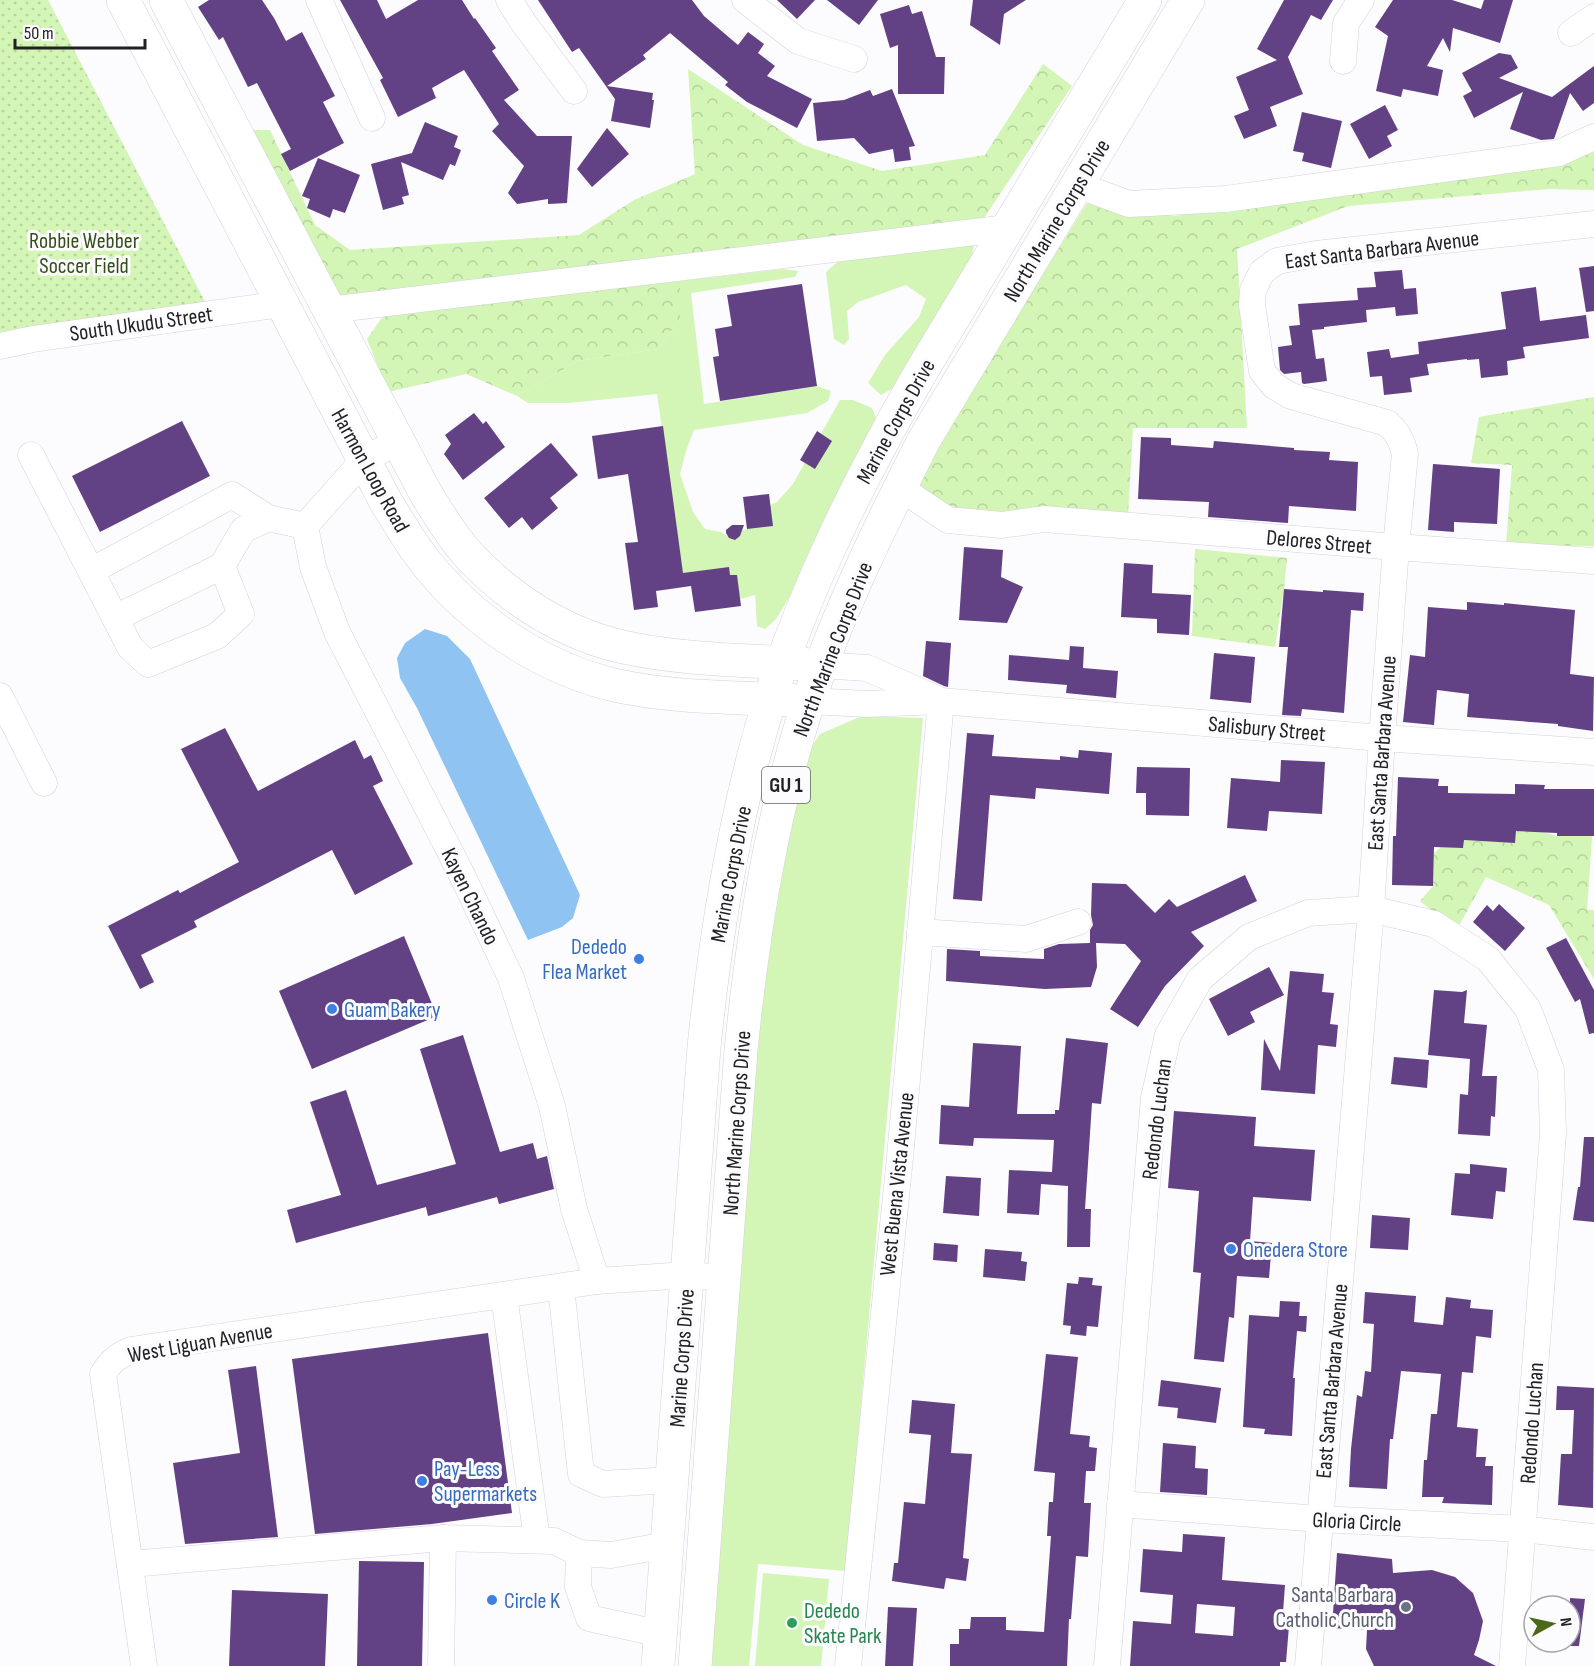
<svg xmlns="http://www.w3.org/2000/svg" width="1594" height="1666" font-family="'Sofia Sans Condensed',sans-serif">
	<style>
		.grass { fill: #d3f5b5 }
		.forest { fill: url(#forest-crowns) }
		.park { fill: url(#park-dots) }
		.water { fill: #8ec3f2 }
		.building { fill: #624284; fill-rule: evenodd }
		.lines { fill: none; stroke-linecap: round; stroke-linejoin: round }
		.minor-casing { stroke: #d4d1d9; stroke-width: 27 }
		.major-casing { stroke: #d4d1d9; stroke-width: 34 }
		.minor { stroke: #fff; stroke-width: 26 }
		.major { stroke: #fff; stroke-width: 33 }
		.shop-dot { fill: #3f7fe0; stroke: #fcfbfe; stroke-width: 2 }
		.worship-dot { fill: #6b7280; stroke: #fcfbfe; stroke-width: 2 }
		.leisure-dot { fill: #2e9e5b; stroke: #fcfbfe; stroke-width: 2 }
		.labels { text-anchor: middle; stroke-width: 6; stroke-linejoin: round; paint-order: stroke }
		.shield { fill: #fcfbfe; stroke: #636265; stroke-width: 1.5 }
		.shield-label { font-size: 21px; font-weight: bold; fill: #212023 }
		.street-label { font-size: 22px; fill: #212023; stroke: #fcfbfe }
		.park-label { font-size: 22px; fill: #364e19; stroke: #fcfbfe }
		.shop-label { font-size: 22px; fill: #366cbe; stroke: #fcfbfe; text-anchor: start }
		.worship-label { font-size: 22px; fill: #5b616d; stroke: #fcfbfe; text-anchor: end }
		.leisure-label { font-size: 22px; fill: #27864d; stroke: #fcfbfe; text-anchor: start }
	</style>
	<defs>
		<pattern id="forest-crowns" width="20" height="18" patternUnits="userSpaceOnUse" patternTransform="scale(1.5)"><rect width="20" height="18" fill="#d3f5b5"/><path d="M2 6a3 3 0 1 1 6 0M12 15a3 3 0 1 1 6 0" fill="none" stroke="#b5d29b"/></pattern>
		<pattern id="park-dots" width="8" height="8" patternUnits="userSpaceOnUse" patternTransform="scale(1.5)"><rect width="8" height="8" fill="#d3f5b5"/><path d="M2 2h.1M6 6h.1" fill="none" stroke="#b5d29b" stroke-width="1.8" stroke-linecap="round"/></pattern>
	</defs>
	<rect width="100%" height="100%" fill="#fcfbfe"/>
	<!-- grass -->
	<g class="grass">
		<polygon points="974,244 971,264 904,382 881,395 868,383 885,355 919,317 926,299 906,285 858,302 847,311 849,339 844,345 834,339 826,272 842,258"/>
		<polygon points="783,269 798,271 795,277 691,293 704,404 817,386 831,391 828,401 807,413 694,430 686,451 680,474 693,512 705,529 721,532 731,539 736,539 740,531 747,529 770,505 777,502 793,484 840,400 853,400 872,408 877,420 792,593 776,619 765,629 757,626 755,595 740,599 736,575 683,574 657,394 568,403 528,403 517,396 578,361 658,349 680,319 680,281"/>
		<polygon points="862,716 923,718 846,1571 758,1564 749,1666 710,1666 755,1010 794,773 820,734"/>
		<polygon points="763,1573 829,1579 821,1666 755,1666"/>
	</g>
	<!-- forest -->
	<g class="forest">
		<polygon points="1043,64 1072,86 984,218 332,299 250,130 270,130 315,225 350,250 579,235 634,200 695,174 688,69 803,145 882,171 985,155"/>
		<polygon points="1594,143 1594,190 1549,189 1348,206 1237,249 1247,428 1133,428 1128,516 986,514 947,505 912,484 1087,203 1175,216 1386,182"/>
		<polygon points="680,281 680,319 658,349 578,361 517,396 466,374 388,392 367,339 386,312"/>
		<polygon points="1594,397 1594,546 1506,545 1512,465 1471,463 1479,417"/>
		<polygon points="1195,549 1287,558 1284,589 1275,647 1192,636"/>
		<polygon points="1516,831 1543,832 1557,836 1592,836 1587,910 1594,910 1594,979 1549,905 1486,877 1456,931 1420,901 1433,886 1434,853 1441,847 1463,848 1464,840 1515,843"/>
	</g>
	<!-- park -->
	<polygon class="park" points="0,0 48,0 214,319 0,349"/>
	<!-- water -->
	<polygon class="water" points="425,629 447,636 470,659 580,895 573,918 562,927 528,940 417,708 400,678 397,658 405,643"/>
	<!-- building -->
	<g class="building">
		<polygon points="209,0 262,0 274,18 286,41 302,32 335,96 323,102 344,143 290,171 281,154 291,149 257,83 248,87 223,37 219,40 198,7"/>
		<polygon points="340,0 377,0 386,19 418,0 462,0 474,19 475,18 496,48 492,51 519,90 504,100 537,136 572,136 567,203 548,204 548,199 517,204 508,193 524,166 492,131 499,124 464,70 432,88 436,98 398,117 380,80 383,78"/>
		<polygon points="538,0 692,0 704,16 738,45 748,32 764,44 758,53 775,66 767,76 812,99 797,128 747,102 725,85 728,82 670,33 643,55 646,59 607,86 653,93 652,100 654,100 650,128 611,121 615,99 579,48 572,52"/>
		<polygon points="777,0 815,0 797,19"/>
		<polygon points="827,0 878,0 859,25"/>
		<polygon points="973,0 1026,0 1004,14 1000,45 970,25"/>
		<polygon points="1284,0 1333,0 1321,20 1311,15 1288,57 1303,94 1270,107 1277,126 1244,139 1234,116 1249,110 1236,77 1277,60 1257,49"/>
		<polygon points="1393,0 1452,0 1481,9 1484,0 1513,0 1500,43 1453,28 1450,52 1443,38 1427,66 1443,70 1438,96 1403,89 1401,97 1376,91 1388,36 1375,27"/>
		<polygon points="909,5 912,14 922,11 936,57 945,57 944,94 898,94 898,45 890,48 880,14"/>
		<polygon points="1499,53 1511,55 1518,68 1499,78 1552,97 1594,66 1594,103 1583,111 1570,93 1554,139 1541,140 1510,129 1523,92 1474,118 1463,96 1472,91 1462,73"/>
		<polygon points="892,89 915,146 909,147 911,160 895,162 893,149 869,154 854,138 817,141 813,103 844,100 870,90 873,96"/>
		<polygon points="1385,105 1398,130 1387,136 1392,146 1369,159 1350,124"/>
		<polygon points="1302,112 1342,121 1331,168 1302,161 1304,153 1293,151"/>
		<polygon points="425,122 458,136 454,147 461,150 455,166 450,164 443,180 401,162 409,195 402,197 404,204 383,210 371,164 412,153"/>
		<polygon points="607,128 629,154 592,187 577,169"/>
		<polygon points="318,158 360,175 345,213 333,209 330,218 307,208 310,199 302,196"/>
		<polygon points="1594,266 1594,311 1586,312 1579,268"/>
		<polygon points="1402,270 1404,289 1416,288 1418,314 1396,316 1395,307 1366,310 1367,322 1324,327 1324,329 1312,330 1316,359 1324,358 1327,381 1304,384 1302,383 1301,372 1284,374 1280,370 1278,347 1292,345 1289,326 1300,325 1298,304 1358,300 1357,288 1376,287 1374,272"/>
		<polygon points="802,284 817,386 720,401 713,357 719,356 715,329 732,326 727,295"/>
		<polygon points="1536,287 1540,321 1586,315 1589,338 1523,347 1525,358 1507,361 1508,375 1481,378 1479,359 1467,360 1467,359 1427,364 1429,375 1410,378 1412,392 1384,395 1382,376 1370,377 1367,352 1389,349 1391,358 1419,354 1418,342 1506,329 1501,292"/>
		<polygon points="474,413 483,424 486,421 505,447 463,480 444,454 451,444 445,435"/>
		<polygon points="182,421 210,476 100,532 72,476"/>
		<polygon points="663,426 683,573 729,567 730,575 737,575 741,606 695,612 691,586 656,591 658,607 634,610 625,543 638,542 628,474 598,479 592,436"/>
		<polygon points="817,431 832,441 815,469 800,460"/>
		<polygon points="1141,437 1171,438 1171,445 1213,448 1214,441 1294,448 1294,450 1330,452 1329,460 1358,462 1356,511 1289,506 1288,523 1208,517 1209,502 1138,499"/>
		<polygon points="551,443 578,475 550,498 558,508 532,530 522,517 509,528 484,498"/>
		<polygon points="1433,464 1500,469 1497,524 1454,522 1454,532 1428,530"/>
		<polygon points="769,494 773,526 747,529 743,497"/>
		<polygon points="732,525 744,525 740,536 735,540 729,538 726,533 726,530"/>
		<polygon points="964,547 1003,550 1001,577 1023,587 1007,623 959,620"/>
		<polygon points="1124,563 1153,565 1152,593 1191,595 1189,635 1157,633 1157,619 1121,617"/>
		<polygon points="1284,589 1323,592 1323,590 1364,593 1363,611 1351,610 1344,713 1302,709 1301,716 1282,715 1288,647 1279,647"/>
		<polygon points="1467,602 1504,605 1504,603 1575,610 1570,674 1594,677 1593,731 1558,726 1558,724 1467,717 1469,694 1437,690 1434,725 1403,722 1410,655 1425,657 1428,607 1467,610"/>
		<polygon points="926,641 951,643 948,687 944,686 923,676"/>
		<polygon points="1070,646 1084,647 1083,668 1118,671 1116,698 1066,693 1067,685 1008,680 1009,655 1069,660"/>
		<polygon points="1214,653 1255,657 1251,703 1210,699"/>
		<polygon points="225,728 258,791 355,740 364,759 371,755 383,781 373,786 413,864 355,895 332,850 194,921 197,927 141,955 154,982 140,989 108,926 178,890 180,893 239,862 181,749"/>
		<polygon points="967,733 994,735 992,756 1060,760 1060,756 1078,758 1079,750 1112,753 1109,794 1036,788 1035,799 990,795 982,901 953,899"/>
		<polygon points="1281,760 1325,762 1322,814 1269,811 1267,831 1227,828 1231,778 1280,782"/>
		<polygon points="1137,767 1190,768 1189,816 1146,815 1146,793 1136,793"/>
		<polygon points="1398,777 1439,779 1438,786 1448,786 1448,793 1515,794 1515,784 1545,785 1544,789 1594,789 1594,836 1557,836 1557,833 1516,831 1515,843 1464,840 1463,848 1434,847 1433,886 1392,885 1393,836 1396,836"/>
		<polygon points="1245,875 1257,901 1191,932 1204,946 1165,986 1138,1027 1110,1009 1141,961 1125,944 1096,943 1097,967 1091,987 1045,989 946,981 947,949 980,951 980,956 1044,959 1044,949 1059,944 1090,943 1090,930 1093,925 1091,915 1092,883 1126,884 1155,913 1169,899 1177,907"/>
		<polygon points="1499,904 1525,928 1505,951 1473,922 1487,905 1493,911"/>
		<polygon points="404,936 437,1016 312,1069 279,991"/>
		<polygon points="1566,938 1594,990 1594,1033 1589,1034 1580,999 1575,1002 1546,948"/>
		<polygon points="1269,967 1284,995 1250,1012 1255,1022 1228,1036 1209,999"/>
		<polygon points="1290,971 1324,974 1322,992 1334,993 1330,1024 1338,1025 1336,1047 1318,1045 1315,1094 1261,1090 1264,1039 1280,1071"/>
		<polygon points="1434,990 1462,992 1467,990 1464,1023 1487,1025 1482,1076 1497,1076 1495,1117 1491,1116 1490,1136 1458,1134 1460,1094 1468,1095 1470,1059 1428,1055"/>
		<polygon points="463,1035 500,1152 533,1143 537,1159 547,1156 554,1189 499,1204 497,1197 428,1216 426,1207 296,1243 287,1210 341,1195 310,1102 346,1090 377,1185 456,1164 420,1049"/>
		<polygon points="1066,1038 1108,1043 1101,1104 1092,1103 1085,1209 1091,1209 1090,1247 1067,1247 1068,1186 1041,1184 1039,1215 1007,1213 1009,1170 1052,1172 1054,1140 974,1138 973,1146 939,1144 941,1105 969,1107 973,1043 1021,1046 1017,1114 1055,1114 1055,1110 1059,1110"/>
		<polygon points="1394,1057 1429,1060 1427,1088 1391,1084"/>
		<polygon points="1174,1111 1256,1117 1254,1146 1315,1150 1311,1201 1253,1197 1250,1241 1272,1243 1269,1278 1237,1276 1234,1318 1229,1317 1224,1362 1194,1359 1201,1273 1193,1272 1199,1191 1168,1188"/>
		<polygon points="1584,1137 1594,1137 1594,1222 1573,1220 1578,1187 1580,1187"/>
		<polygon points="1470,1164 1507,1168 1505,1192 1496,1191 1493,1219 1451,1215 1455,1173 1470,1174"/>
		<polygon points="946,1176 981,1178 979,1216 943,1213"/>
		<polygon points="1372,1215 1410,1218 1408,1250 1370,1248"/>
		<polygon points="934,1243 958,1245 957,1262 933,1260"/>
		<polygon points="985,1249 1022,1252 1021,1261 1027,1262 1025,1281 983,1277"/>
		<polygon points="1079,1277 1093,1278 1092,1285 1102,1286 1098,1327 1087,1326 1086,1336 1070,1334 1071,1326 1063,1325 1067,1283 1078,1284"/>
		<polygon points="1365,1292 1416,1296 1414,1322 1443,1325 1446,1297 1471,1300 1470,1308 1493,1310 1491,1338 1476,1336 1473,1373 1462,1372 1457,1427 1478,1429 1476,1457 1486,1457 1485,1466 1493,1466 1492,1505 1442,1503 1444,1497 1422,1497 1424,1460 1427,1460 1431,1414 1437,1414 1441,1374 1401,1371 1393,1439 1390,1439 1387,1489 1349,1487 1351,1449 1357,1395 1362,1397 1365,1371 1371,1372 1374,1324 1363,1323"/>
		<polygon points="1280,1301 1300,1302 1299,1316 1307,1316 1306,1332 1297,1331 1293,1378 1295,1378 1292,1436 1264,1434 1265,1429 1243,1427 1249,1315 1279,1317"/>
		<polygon points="488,1333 512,1513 432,1524 315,1534 292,1359"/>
		<polygon points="1046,1354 1078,1357 1070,1434 1090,1436 1089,1447 1097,1448 1095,1471 1086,1471 1084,1503 1091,1503 1088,1557 1076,1556 1071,1619 1069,1619 1067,1666 950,1666 950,1644 959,1644 959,1629 970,1629 971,1617 1006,1617 1006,1630 1044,1632 1051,1536 1047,1536 1049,1502 1053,1502 1055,1473 1034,1471"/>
		<polygon points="256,1366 278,1537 185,1544 173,1463 240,1453 228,1370"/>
		<polygon points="1161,1380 1221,1388 1216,1423 1177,1418 1178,1408 1158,1406"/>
		<polygon points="1557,1386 1594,1388 1593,1508 1558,1505 1561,1454 1572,1454 1574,1410 1556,1410"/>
		<polygon points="912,1400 955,1404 951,1453 972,1454 963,1558 969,1559 966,1581 946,1578 944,1589 892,1581 894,1563 898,1563 904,1502 925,1504 931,1435 909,1433"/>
		<polygon points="1163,1443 1196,1446 1195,1468 1208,1469 1207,1495 1160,1492"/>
		<path d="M1183 1534 1225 1537 1222 1580 1285 1585 1282 1626H1289L1286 1662H1280V1666H1130L1133 1621 1171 1624 1173 1595 1140 1592 1143 1549 1182 1552ZM1197 1604 1235 1607 1233 1636 1195 1633Z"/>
		<polygon points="1337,1553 1392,1559 1393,1573 1432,1570 1455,1577 1473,1593 1483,1621 1479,1640 1474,1655 1496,1666 1374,1666 1366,1649 1367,1630 1332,1628"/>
		<polygon points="359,1561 424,1562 422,1666 357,1666"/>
		<polygon points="232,1590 328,1594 325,1666 229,1666"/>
		<polygon points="1570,1598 1585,1599 1579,1646 1570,1646"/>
		<polygon points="888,1607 917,1608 913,1666 885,1666"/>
	</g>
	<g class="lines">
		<!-- minor casing -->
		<g class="minor-casing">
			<g id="minor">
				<polyline points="319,0 372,118"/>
				<polyline points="509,0 523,22 574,91"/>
				<polyline points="745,0 798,41 854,59"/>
				<polyline points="1571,33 1594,17"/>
				<polyline points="1343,61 1346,23 1361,0"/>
				<polyline points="1077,185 1129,204 1225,199 1559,153 1594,137"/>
				<polyline points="329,310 1008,228"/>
				<polyline points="0,346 33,339 282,304"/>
				<polyline points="398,441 364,460 305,526 313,567 337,632 462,875 511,978 552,1106 574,1209 597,1281 687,1275 724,1278"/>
				<polyline points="31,455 130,647 148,664 217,636 241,614 222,566 243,530 268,518 305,526"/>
				<polyline points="900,488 948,520 1002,525 1044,519 1396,547 1594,561"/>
				<polyline points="91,571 232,495 268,518"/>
				<polyline points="115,618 222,566"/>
				<polyline points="821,665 867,668 935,698"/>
				<polyline points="0,696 44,783"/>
				<polyline points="809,701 867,704 941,701 1382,738 1594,752"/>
				<polyline points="920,932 1026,939 1078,922"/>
				<polyline points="561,1287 581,1474 603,1484 672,1480"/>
				<polyline points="504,1295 537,1540"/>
				<polyline points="1120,1504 1320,1519 1522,1529 1594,1537"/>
				<polyline points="579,1553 578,1587 589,1618 661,1634"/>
				<polyline points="130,1564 443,1538 554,1541 579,1553 611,1555 667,1545"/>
				<path d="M144 1666 103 1374C110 1362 117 1356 131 1350L597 1281"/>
				<polyline points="441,1666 443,1538"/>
				<polyline points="848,1666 900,1157 941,701"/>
				<polyline points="1107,1666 1154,1098 1168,1035 1200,979 1249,937 1308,913 1371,909 1434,924 1488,959 1528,1009 1551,1070 1553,1134 1512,1666"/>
				<path d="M1308 1666 1371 909 1382 738 1396 547 1405 454C1402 440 1397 432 1387 423L1291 396 1274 386 1262 371 1252 305 1253 290 1262 272 1277 261 1316 254 1594 224"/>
			</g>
		</g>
		<!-- major casing -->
		<g class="major-casing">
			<g id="major">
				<path d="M123 0 386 502C402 528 417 554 438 577 483 628 547 669 614 685 671 698 732 697 791 700"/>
				<path d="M166 0 425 492C438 513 450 534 466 552 506 597 564 634 623 647 682 660 745 660 804 664"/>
				<path d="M658 1666 704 1047C716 930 735 811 770 699 806 586 860 479 918 377L1145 0"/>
				<path d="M695 1666 741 1050C754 920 776 787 822 663 850 587 887 513 924 440L1188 0"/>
			</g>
		</g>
		<!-- minor -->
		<use href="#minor" class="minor"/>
		<!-- major -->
		<use href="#major" class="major"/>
	</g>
	<!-- markers -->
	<g class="shop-dot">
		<circle cx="639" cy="959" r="6"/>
		<circle cx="332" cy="1009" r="6"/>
		<circle cx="1231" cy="1249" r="6"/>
		<circle cx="422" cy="1481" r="6"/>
		<circle cx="492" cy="1600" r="6"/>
	</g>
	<circle class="worship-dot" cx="1406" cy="1607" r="6"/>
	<circle class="leisure-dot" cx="792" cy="1623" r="6"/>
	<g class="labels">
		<!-- shield labels -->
		<rect class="shield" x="762" y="767" width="48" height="36" rx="4.5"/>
		<g class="shield-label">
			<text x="786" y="792">GU 1</text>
		</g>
		<!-- street labels -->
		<g class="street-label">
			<text transform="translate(1056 220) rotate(-59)" y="8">North Marine Corps Drive</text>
			<text transform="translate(1382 249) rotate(-7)" y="8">East Santa Barbara Avenue</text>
			<text transform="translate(141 323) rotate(-8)" y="8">South Ukudu Street</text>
			<text transform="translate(895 421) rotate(-61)" y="8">Marine Corps Drive</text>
			<text transform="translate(371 470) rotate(61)" y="8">Harmon Loop Road</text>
			<text transform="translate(1319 541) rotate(5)" y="8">Delores Street</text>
			<text transform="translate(832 649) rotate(-69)" y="8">North Marine Corps Drive</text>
			<text transform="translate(1267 728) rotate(5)" y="8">Salisbury Street</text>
			<text transform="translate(1381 753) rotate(-86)" y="8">East Santa Barbara Avenue</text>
			<text transform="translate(730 874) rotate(-79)" y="8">Marine Corps Drive</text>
			<text transform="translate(471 896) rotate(64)" y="8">Kayen Chando</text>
			<text transform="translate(1156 1119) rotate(-83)" y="8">Redondo Luchan</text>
			<text transform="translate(736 1123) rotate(-86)" y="8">North Marine Corps Drive</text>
			<text transform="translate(896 1184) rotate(-84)" y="8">West Buena Vista Avenue</text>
			<text transform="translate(200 1342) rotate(-10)" y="8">West Liguan Avenue</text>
			<text transform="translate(681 1358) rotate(-86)" y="8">Marine Corps Drive</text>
			<text transform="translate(1331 1381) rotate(-85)" y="8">East Santa Barbara Avenue</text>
			<text transform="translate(1531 1423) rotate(-86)" y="8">Redondo Luchan</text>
			<text transform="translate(1357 1521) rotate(3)" y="8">Gloria Circle</text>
		</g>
		<!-- park labels -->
		<g class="park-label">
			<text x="84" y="248">Robbie Webber<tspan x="84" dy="25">Soccer Field</tspan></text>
		</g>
		<!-- shop labels -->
		<g class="shop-label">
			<text x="627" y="954" text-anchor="end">Dededo<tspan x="627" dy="25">Flea Market</tspan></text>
			<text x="344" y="1017">Guam Bakery</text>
			<text x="1243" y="1257">Onedera Store</text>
			<text x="434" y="1476">Pay-Less<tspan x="434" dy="25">Supermarkets</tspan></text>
			<text x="504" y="1608">Circle K</text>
		</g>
		<!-- worship labels -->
		<g class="worship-label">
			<text x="1394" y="1602">Santa Barbara<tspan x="1394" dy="25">Catholic Church</tspan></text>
		</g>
		<!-- leisure labels -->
		<g class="leisure-label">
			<text x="804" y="1618">Dededo<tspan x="804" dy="25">Skate Park</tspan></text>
		</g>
	</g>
	<!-- north arrow -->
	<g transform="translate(1552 1624) rotate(82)"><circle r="28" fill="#fcfbfe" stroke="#a4a3a6" stroke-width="1.5"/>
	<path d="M0-4.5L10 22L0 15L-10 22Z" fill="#4b681b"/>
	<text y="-9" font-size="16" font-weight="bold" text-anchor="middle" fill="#212023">N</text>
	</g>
	<!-- scale -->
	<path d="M15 39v9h130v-9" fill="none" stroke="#212023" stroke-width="3"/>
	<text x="24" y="39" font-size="18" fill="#212023" stroke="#fcfbfe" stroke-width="4.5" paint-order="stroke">50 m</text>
</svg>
